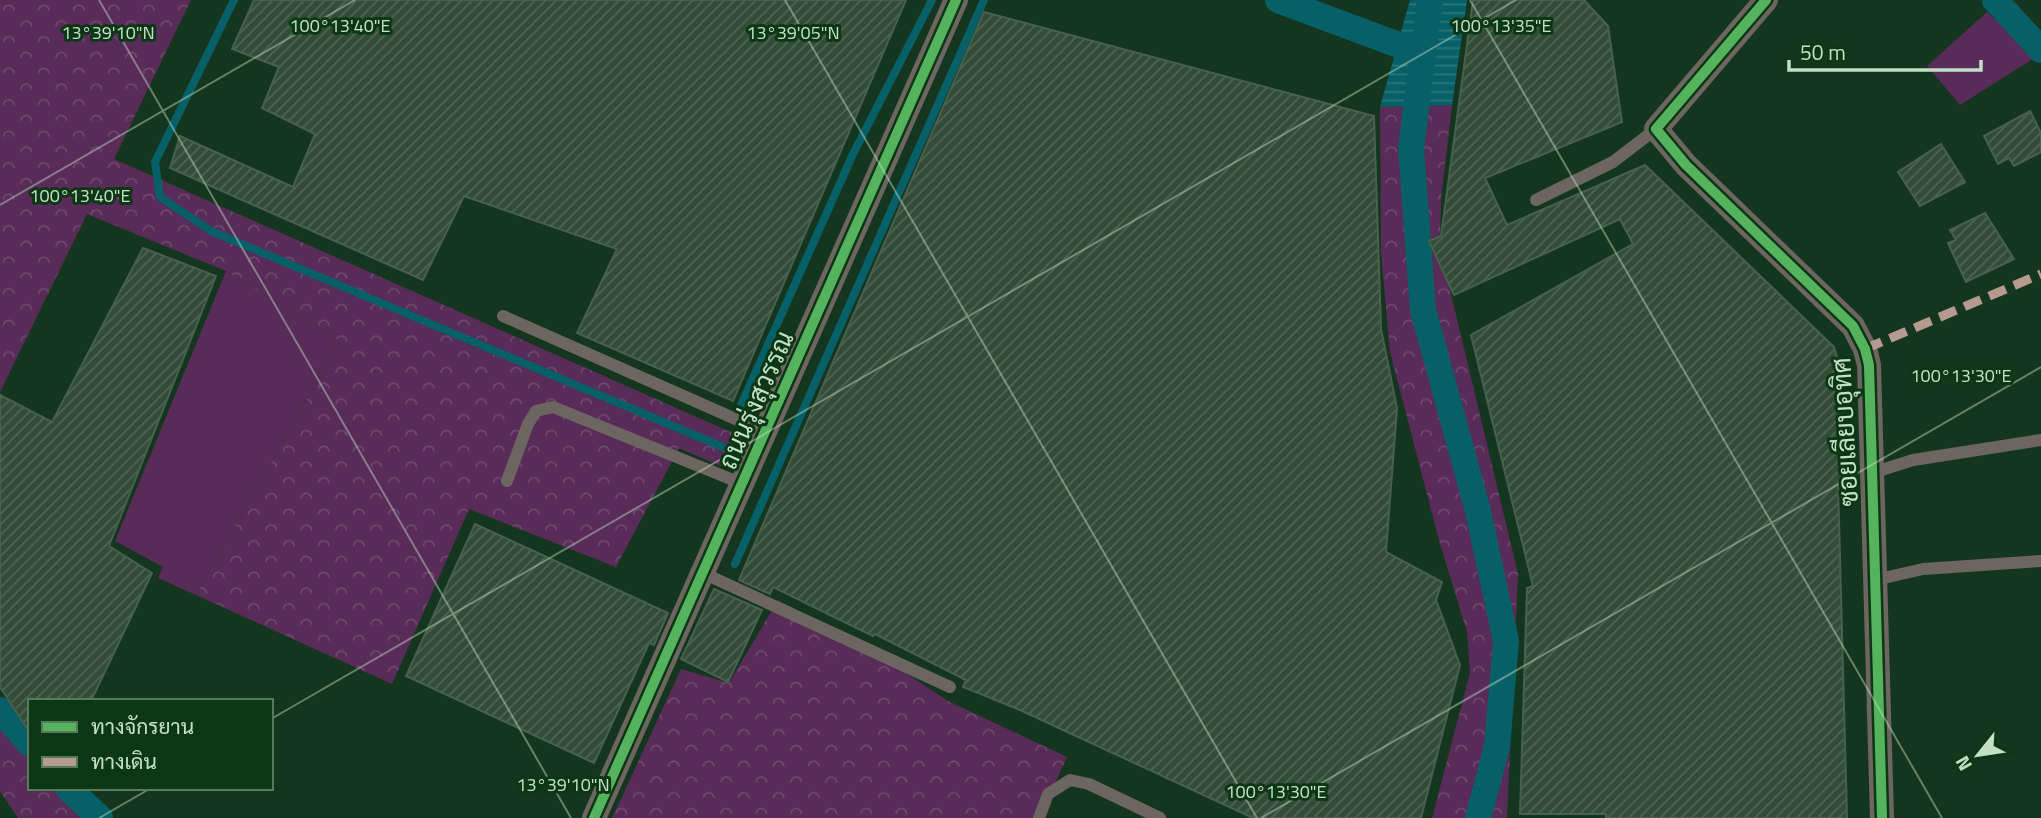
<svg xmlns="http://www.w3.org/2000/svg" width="2041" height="818" font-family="'Titillium Web',Sarabun,sans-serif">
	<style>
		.green { fill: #582b59 }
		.forest { fill: url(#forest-crowns) }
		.water { fill: url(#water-rules) }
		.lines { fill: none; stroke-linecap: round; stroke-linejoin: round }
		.stream { stroke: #076067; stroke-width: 8 }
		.canal { stroke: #076067; stroke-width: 26 }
		.building { fill: url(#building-hatch); stroke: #47614d; stroke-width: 2 }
		.service { stroke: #6d6660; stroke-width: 12 }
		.minor { stroke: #6d6660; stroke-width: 24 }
		.quiet { stroke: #b69a8f; stroke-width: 9; stroke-dasharray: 18 9; stroke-linecap: butt }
		.cycleway-casing { stroke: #0c3715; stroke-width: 15 }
		.cycleway { stroke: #56b35d; stroke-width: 10 }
		.ticks { fill: none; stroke: #c3e0c6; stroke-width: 2; stroke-opacity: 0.45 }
		.labels { text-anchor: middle; stroke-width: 6; stroke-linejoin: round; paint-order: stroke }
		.street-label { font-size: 26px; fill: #c3e0c6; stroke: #0c3715 }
		.ticks-label { font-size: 18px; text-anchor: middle; fill: #c3e0c6; stroke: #0c3715; stroke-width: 6; stroke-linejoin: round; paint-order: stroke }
	</style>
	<defs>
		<pattern id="forest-crowns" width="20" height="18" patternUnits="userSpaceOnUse" patternTransform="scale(1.75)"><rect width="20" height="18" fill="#582b59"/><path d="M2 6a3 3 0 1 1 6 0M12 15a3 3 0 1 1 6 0" fill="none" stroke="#6e496f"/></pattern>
		<pattern id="water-rules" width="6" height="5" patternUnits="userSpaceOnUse" patternTransform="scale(1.75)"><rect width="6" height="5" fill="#076067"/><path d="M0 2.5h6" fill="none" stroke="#2a767b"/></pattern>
		<pattern id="building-hatch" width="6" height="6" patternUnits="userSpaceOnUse" patternTransform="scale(1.75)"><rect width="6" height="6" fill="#324c38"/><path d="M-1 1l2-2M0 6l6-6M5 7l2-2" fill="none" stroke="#4e6653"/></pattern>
	</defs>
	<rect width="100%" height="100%" fill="#15361e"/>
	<!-- green -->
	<g class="green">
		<polygon points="1987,12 2036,57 1960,105 1927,66"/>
		<polygon points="226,271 340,341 196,595 158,578 163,567 115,541"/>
	</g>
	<!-- forest -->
	<g class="forest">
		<polygon points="0,0 191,0 114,159 735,434 723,467 679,448 616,567 469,509 392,684 196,595 340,341 226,271 87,214 0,392"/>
		<polygon points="1452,105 1441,199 1440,248 1518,574 1507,818 1432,818 1470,673 1467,632 1440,544 1390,352 1381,252 1380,107"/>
		<polygon points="778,600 877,654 948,701 1067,757 1039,818 612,818 681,669 729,683"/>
		<polygon points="0,708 23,747 30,750 30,788 83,788 102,818 18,818 0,791"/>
	</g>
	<!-- water -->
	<polygon class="water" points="1410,0 1467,0 1452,105 1380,107"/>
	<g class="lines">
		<!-- stream -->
		<g class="stream">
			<polyline points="234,0 155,162 160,197 211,231 725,448"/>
			<polyline points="741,405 853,154 932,0"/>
			<polyline points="735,564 984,0"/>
		</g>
		<!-- canal -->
		<g class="canal">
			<polyline points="1278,0 1423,54"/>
			<polyline points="1430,0 1411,148 1423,310 1478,511 1506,641 1497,747 1478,818"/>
			<polyline points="1995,0 2041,50"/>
			<polyline points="0,710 30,744"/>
			<polyline points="68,788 100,818"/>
		</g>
	</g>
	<!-- building -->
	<g class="building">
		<polygon points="254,0 906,0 733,401 577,333 617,249 464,196 423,280 170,168 180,136 293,187 315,134 262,108 279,67 232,49"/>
		<polygon points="1473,0 1584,0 1608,26 1622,122 1485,178 1507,225 1645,165 1834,347 1844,381 1841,483 1838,484 1847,818 1606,818 1606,814 1520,814 1527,588 1533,586 1471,335 1633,244 1620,219 1454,295 1429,241 1441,236"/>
		<polygon points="984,12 1374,116 1381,329 1397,408 1386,552 1442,582 1436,600 1460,665 1421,818 1253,818 1020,710 963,687 966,680 875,634 873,636 773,587 770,594 739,580"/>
		<polygon points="2030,111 2041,133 2041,152 2014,166 2009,158 1998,164 1984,136"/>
		<polygon points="1941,144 1965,182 1920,206 1898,172"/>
		<polygon points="1985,213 2014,259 1966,282 1948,243 1956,240 1950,230"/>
		<polygon points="143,248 216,276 109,546 152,573 91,701 30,701 30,733 0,687 0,395 52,422"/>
		<polygon points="475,524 668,613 654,645 649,643 594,763 406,676"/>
		<polygon points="714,589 762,610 728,682 681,659"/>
	</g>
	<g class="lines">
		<!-- service -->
		<g class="service">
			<polyline points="1536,200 1613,162 1656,129"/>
			<polyline points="503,316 767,433"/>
			<polyline points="1872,473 1913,460 2041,440"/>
			<polyline points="507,481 528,424 536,411 553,407 743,484"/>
			<polyline points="705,574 950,687"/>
			<polyline points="1875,580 1923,569 2041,561"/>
			<polyline points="1039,818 1048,794 1070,780 1089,784 1160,818"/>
		</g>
		<!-- minor -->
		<g class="minor">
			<polyline points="1766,0 1656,129 1686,165 1853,326 1865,349 1869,365 1882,818"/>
			<polyline points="594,818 956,0"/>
		</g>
		<!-- quiet -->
		<polyline class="quiet" points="1865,349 2041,274"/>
		<!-- cycleway casing -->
		<g class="cycleway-casing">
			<g id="cycleway">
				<polyline points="1766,0 1656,129 1686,165 1853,326 1865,349 1869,365 1882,818"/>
				<polyline points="594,818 956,0"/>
			</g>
		</g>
		<!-- cycleway -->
		<use href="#cycleway" class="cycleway"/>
	</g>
	<!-- ticks -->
	<path class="ticks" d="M99 0 571 818M785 0 1257 818M1470 0 1942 818M0 205 355 0M271 719 1516 0M99 818 151 788M1261 818 2041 367"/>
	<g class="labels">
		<!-- street labels -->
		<g class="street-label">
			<text transform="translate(756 400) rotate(-66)" y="9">ถนนรุ่งสุวรรณ</text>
			<text transform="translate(1845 432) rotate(-93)" y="9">ซอยเลียบอุทิศ</text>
		</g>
	</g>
	<g class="ticks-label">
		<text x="340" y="32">100°13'40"E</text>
		<text x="1501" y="32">100°13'35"E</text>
		<text x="108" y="39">13°39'10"N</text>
		<text x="793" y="39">13°39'05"N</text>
		<text x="80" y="202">100°13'40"E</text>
		<text x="1961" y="382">100°13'30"E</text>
		<text x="563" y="791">13°39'10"N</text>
		<text x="1276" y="798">100°13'30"E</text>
	</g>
	<!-- legend -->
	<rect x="28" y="699" width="245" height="91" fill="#0c3715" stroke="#557b5c" stroke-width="2"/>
	<rect x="42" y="722" width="35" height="10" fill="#56b35d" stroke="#557b5c" stroke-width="2"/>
	<text x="91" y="734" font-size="21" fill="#c3e0c6">ทางจักรยาน</text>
	<rect x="42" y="757" width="35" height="10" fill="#b69a8f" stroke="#557b5c" stroke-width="2"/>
	<text x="91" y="769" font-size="21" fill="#c3e0c6">ทางเดิน</text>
	<!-- north arrow -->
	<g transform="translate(1978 755) rotate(240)" stroke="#0c3715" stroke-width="5" paint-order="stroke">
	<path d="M0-5L12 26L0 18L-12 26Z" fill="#c3e0c6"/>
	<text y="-10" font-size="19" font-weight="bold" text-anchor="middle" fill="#c3e0c6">N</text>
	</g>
	<!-- scale -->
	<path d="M1789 60v10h192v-10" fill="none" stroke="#c3e0c6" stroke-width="3.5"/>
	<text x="1800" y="60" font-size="21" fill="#c3e0c6" stroke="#0c3715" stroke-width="5" paint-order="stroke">50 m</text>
</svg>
